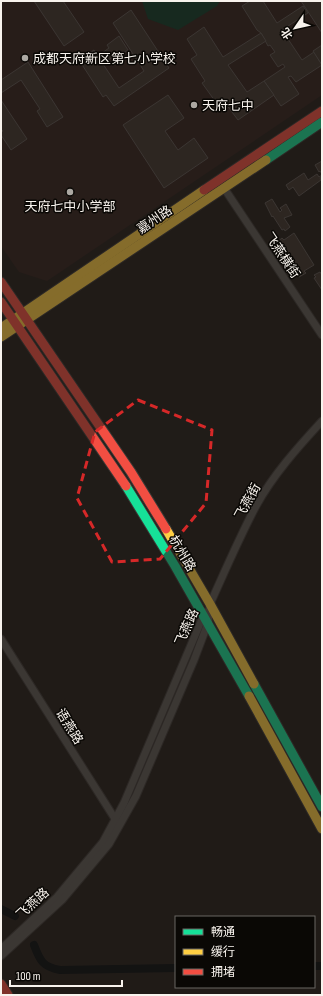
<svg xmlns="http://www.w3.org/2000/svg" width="323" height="996" font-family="'Sofia Sans Condensed','Noto Sans SC',sans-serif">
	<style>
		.education { fill: #301f1c }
		.green { fill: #0c3a28 }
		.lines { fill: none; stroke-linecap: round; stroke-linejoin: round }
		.canal { stroke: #03090d; stroke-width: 8 }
		.building { fill: #3d332d; stroke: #5b5653 }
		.street-casing { stroke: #3c3936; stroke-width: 9 }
		.fast-casing { stroke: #3c3936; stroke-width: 11 }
		.slow-casing { stroke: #3c3936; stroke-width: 11 }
		.jam-casing { stroke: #3c3936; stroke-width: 11 }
		.street { stroke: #5c5956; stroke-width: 7 }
		.fast { stroke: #16e098; stroke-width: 9 }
		.slow { stroke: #ffcf43; stroke-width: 9 }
		.jam { stroke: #f24e42; stroke-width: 9 }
		.marked { fill: none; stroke: #d62828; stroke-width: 3; stroke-dasharray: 8 5; stroke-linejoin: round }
		.poi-dot { fill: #aca8a2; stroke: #0a0805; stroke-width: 1.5 }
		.labels { text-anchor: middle; stroke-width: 3; stroke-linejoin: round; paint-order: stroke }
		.poi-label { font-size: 13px; fill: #f8f3ed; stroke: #0a0805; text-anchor: start }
		.street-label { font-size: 13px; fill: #f8f3ed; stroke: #0a0805 }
	</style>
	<rect width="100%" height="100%" fill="#201c18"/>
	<!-- education -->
	<polygon class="education" points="1,1 322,1 322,95 47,281 19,272 1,246"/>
	<!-- green -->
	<polygon class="green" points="142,1 220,1 217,6 178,30 148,19"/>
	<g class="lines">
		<!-- canal -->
		<g class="canal">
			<polyline points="1,909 15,916"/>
			<path d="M34 945C40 961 43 967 60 970L176 968"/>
			<polyline points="314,966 322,966"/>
		</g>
	</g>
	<!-- building -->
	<g class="building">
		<polygon points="34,1 63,1 84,32 64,46"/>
		<polygon points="250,1 263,1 277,23 303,6 308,13 282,30 302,60 314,52 322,65 296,82 291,76 288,77 299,94 281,106 264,81 285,67 283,64 278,67 270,55 275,52 270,45 268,46 261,33 257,30 242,6"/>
		<polygon points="301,1 322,1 322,33"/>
		<polygon points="131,10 169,68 114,106 106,95 103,97 79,60 94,50 98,56 109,48 107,45 119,36 128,50 116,58 114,56 103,64 119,88 144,71 113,23"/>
		<polygon points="204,27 223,57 261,33 266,41 228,65 247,92 264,81 274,95 238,120 226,104 220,108 202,83 205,81 191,59 197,55 187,39"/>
		<polygon points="322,45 322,65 313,51"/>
		<polygon points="28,62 63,117 47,127 37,111 40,109 21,80 1,93 1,80"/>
		<polygon points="168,95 184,118 165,131 178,150 194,138 208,158 164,188 123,125"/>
		<polygon points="1,100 27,139 11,150 1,135 1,132 3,131 1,129"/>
		<polygon points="322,161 322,174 320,171 319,172 315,165"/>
		<polygon points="304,173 308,180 317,174 319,177 322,175 322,177 320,178 321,180 299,196 293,187 289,190 286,185"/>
		<polygon points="272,199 280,212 282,210 280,208 286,204 292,215 284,218 290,227 285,231 284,229 282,230 273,216 272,217 265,203"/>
		<polygon points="294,233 314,265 304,271 306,273 299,277 276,243 282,238 284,240"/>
		<polygon points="320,272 322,275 322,290 314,278 316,277 314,275"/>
	</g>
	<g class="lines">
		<!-- street casing -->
		<g class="street-casing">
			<g id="street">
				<polyline points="224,188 322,335"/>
				<path d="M210 604C225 571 239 538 256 506 273 475 298 447 322 421"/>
				<polyline points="1,639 117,822"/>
				<polyline points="1,949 57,897 103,842 124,803 205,612"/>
				<polyline points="1,956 62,900 109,844 136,796 194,660 208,623 210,604"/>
			</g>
		</g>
		<!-- fast casing -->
		<g class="fast-casing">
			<g id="fast">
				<polyline points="266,160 322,122"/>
				<polyline points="126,486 175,566 249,696"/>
				<polyline points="254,684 322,807"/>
			</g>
		</g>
		<!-- slow casing -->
		<g class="slow-casing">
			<g id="slow">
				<polyline points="1,328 204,190"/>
				<polyline points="1,337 266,160"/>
				<polyline points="166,529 210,604 254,684"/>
				<polyline points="249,696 322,829"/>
			</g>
		</g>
		<!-- jam casing -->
		<g class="jam-casing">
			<g id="jam">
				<polyline points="204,190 322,111"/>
				<polyline points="1,282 131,472 166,529"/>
				<polyline points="1,302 126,486"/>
				<polyline points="1,984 8,995"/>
			</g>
		</g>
		<!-- street -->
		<use href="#street" class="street"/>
		<!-- fast -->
		<use href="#fast" class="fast"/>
		<!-- slow -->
		<use href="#slow" class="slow"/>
		<!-- jam -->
		<use href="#jam" class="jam"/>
	</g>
	<!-- marked area -->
	<path d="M0 0H323V996H0ZM138 400 212 430 206 503 160 559 112 562 77 498 95 432Z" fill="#201c18" fill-opacity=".55" fill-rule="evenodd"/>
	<path class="marked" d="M138 400 212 430 206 503 160 559 112 562 77 498 95 432Z"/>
	<!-- markers -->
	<g class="poi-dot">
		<circle cx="25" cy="58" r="4"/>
		<circle cx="194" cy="105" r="4"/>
		<circle cx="70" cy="192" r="4"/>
	</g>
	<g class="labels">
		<!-- poi labels -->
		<g class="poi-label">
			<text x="33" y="63">成都天府新区第七小学校</text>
			<text x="202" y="110">天府七中</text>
			<text x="70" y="211" text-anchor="middle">天府七中小学部</text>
		</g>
		<!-- street labels -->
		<g class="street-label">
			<text transform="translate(154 219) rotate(-34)" y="5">嘉州路</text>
			<text transform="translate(283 255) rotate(56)" y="5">飞燕横街</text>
			<text transform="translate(247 501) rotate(-61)" y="5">飞燕街</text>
			<text transform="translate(183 553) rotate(59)" y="5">杭州路</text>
			<text transform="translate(186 627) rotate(-66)" y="5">飞燕路</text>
			<text transform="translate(70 726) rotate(58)" y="5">语燕路</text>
			<text transform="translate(32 903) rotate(-43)" y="5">飞燕路</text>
		</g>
	</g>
	<!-- border -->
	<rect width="323" height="996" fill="none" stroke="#f8f3ed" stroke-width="4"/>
	<!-- legend -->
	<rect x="175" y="916" width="140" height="72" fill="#0a0805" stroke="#696662"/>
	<rect x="183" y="929" width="20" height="6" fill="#16e098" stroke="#696662"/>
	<text x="211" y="936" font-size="12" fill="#f8f3ed">畅通</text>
	<rect x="183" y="949" width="20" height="6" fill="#ffcf43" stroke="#696662"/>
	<text x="211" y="956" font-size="12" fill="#f8f3ed">缓行</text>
	<rect x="183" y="969" width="20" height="6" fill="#f24e42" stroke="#696662"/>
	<text x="211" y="976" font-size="12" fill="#f8f3ed">拥堵</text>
	<!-- north arrow -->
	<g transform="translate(295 28) rotate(236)" stroke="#0a0805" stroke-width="3" paint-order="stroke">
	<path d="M0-3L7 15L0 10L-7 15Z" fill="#f8f3ed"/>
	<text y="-6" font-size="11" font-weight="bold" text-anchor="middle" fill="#f8f3ed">北</text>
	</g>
	<!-- scale -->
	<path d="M10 980v6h112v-6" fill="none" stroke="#f8f3ed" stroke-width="2"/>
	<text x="16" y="980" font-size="12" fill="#f8f3ed" stroke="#0a0805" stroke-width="3" paint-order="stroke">100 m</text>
</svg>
